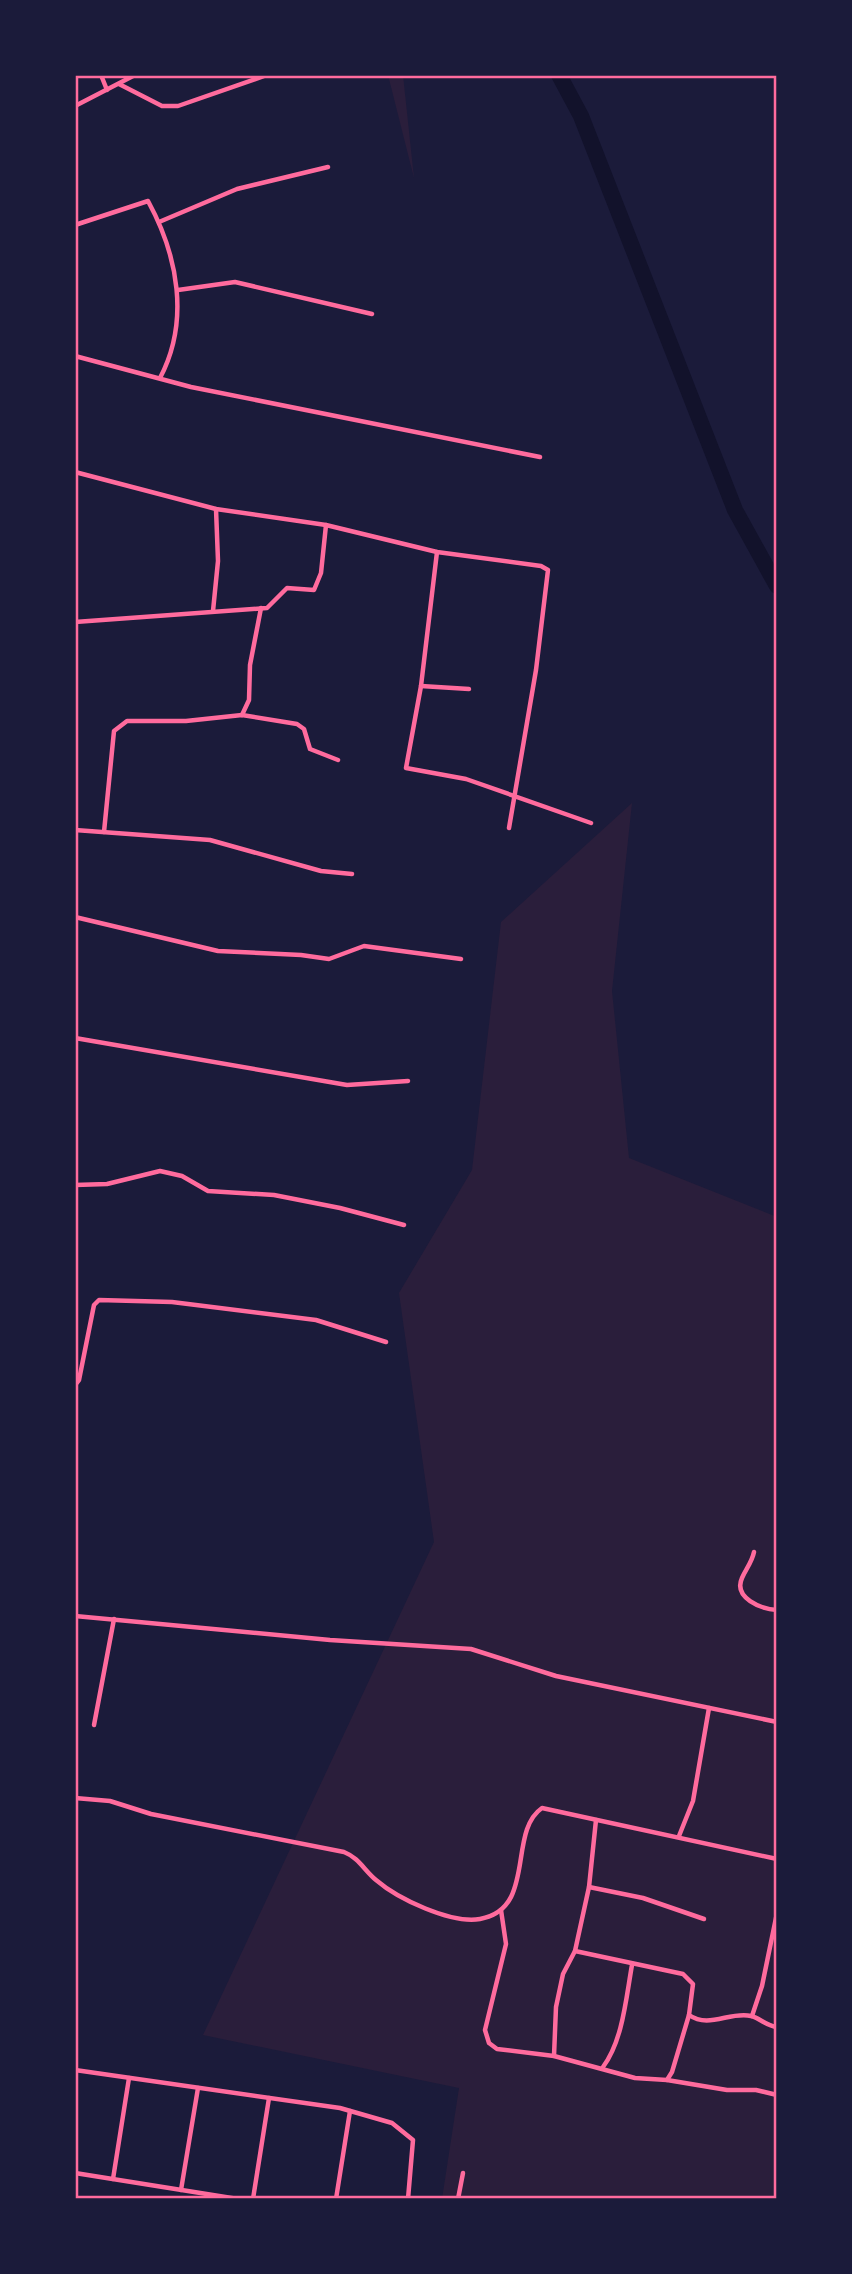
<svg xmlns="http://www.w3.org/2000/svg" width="852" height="2274" font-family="'Space Grotesk',sans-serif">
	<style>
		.green { fill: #2a1e3b }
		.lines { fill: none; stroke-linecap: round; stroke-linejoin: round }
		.river { stroke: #12122b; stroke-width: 16 }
		.minor { stroke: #ff6b9d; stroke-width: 4.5 }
		.neatline { fill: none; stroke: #ff6b9d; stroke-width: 2.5 }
	</style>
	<rect width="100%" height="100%" fill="#1b1b3a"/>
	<!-- green -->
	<g class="green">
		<polygon points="388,75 403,75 414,178"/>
		<polygon points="632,803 612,991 629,1158 777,1217 777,2199 442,2199 459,2088 203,2035 434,1542 399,1293 472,1170 501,922"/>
	</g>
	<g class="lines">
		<!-- river -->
		<polyline class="river" points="559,75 581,116 735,510 777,586"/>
		<!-- minor -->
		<g class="minor">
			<polyline points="101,75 107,90"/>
			<polyline points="119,84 162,106 178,106 267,75"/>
			<polyline points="75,106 135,75"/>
			<polyline points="159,222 237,189 328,167"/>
			<path d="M75 225 148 201C178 256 190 321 160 378"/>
			<polyline points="178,290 235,282 372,314"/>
			<polyline points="75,356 191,387 540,457"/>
			<polyline points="75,472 216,509 326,525 437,552 541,566 548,570 536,670 509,828"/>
			<polyline points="437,552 421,686 406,768 466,779 591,823"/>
			<polyline points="213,611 218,561 216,509"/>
			<polyline points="75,622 267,608 287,588 314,590 321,573 326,525"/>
			<polyline points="421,686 469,689"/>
			<polyline points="242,715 249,700 250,665 261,608"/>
			<polyline points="75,830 210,840 321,871 352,874"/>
			<polyline points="104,832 114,731 127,721 186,721 242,715 297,724 304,729 310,749 338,760"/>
			<polyline points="75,917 218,951 301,955 329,959 364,946 461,959"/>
			<polyline points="75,1038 347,1085 408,1081"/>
			<polyline points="75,1185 107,1184 160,1171 182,1176 208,1191 274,1195 340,1208 404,1225"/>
			<polyline points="75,1385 79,1380 94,1305 99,1300 172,1302 316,1320 386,1342"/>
			<path d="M754 1552C752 1562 746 1569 742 1578 733 1598 761 1609 777 1610"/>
			<polyline points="75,1616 330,1640 471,1649 556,1676 777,1722"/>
			<polyline points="94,1725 114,1619"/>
			<path d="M75 1798 110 1801 151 1814 344 1852C359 1858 364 1870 376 1880 398 1899 451 1924 480 1919 537 1909 507 1832 542 1808L777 1859"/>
			<polyline points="679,1836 693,1801 709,1708"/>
			<polyline points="589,1887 643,1898 704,1919"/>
			<polyline points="501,1910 506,1944 485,2030 489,2043 497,2049 554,2056 635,2078 667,2080 672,2072 689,2015"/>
			<path d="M575 1951 683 1974 693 1984 689 2015C709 2029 730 2011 751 2016 760 2018 766 2026 777 2027"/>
			<polyline points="752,2016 762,1986 777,1913"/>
			<polyline points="554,2056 556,2007 563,1974 575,1951 589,1887 596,1820"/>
			<path d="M603 2067C623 2040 626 1998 632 1965"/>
			<polyline points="75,2070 340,2108 392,2123 413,2140 408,2199"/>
			<polyline points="667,2080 727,2090 756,2090 777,2095"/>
			<polyline points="75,2173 238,2199"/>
			<polyline points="113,2179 129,2078"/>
			<polyline points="181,2190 198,2088"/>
			<polyline points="253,2199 269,2098"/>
			<polyline points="336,2199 350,2111"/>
			<polyline points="458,2199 463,2173"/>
		</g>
	</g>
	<!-- border -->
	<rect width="852" height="2274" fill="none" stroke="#1b1b3a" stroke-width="154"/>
	<rect x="77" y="77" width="698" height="2120" class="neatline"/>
</svg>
